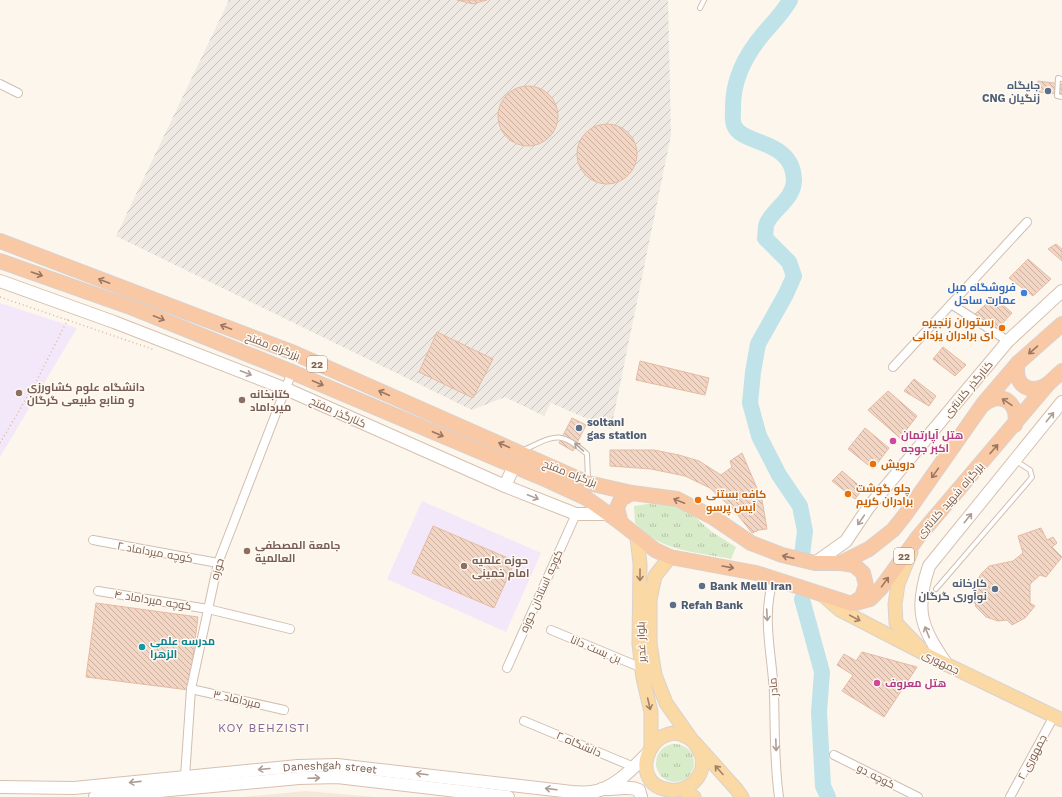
<svg xmlns="http://www.w3.org/2000/svg" width="1062" height="797" font-family="'Work Sans',Cairo,sans-serif">
	<style>
		.residential { fill: #f5e8da }
		.industrial { fill: url(#industrial-furrows) }
		.education { fill: #f3e8fa }
		.grass { fill: url(#grass-tufts) }
		.lines { fill: none; stroke-linecap: round; stroke-linejoin: round }
		.river { stroke: #bfe3e8; stroke-width: 16 }
		.building { fill: url(#building-back-hatch); stroke: #e6bba3 }
		.service-casing { stroke: #d1beb0; stroke-width: 6 }
		.minor-casing { stroke: #d1beb0; stroke-width: 10 }
		.secondary-casing { stroke: #d6c0b0; stroke-width: 14 }
		.primary-casing { stroke: #dad1cd; stroke-width: 15 }
		.trunk-casing { stroke: #dad1cd; stroke-width: 16 }
		.path { stroke: #d9b8a5; stroke-width: 1.5; stroke-dasharray: 1 3; stroke-linecap: butt }
		.service { stroke: #fff; stroke-width: 4 }
		.minor { stroke: #fff; stroke-width: 8 }
		.secondary { stroke: #fff; stroke-width: 12 }
		.primary { stroke: #fbd9a5; stroke-width: 13 }
		.trunk { stroke: #f9c8a4; stroke-width: 14 }
		.oneway { stroke: #9a7763 }
		.oneway2 { stroke: #af9d94 }
		.oneway3 { stroke: #a18267 }
		.service-dot { fill: #5c6f8a; stroke: #fffaf3; stroke-width: 1.5 }
		.shop-dot { fill: #3f7fe0; stroke: #fffaf3; stroke-width: 1.5 }
		.food-dot { fill: #e8710a; stroke: #fffaf3; stroke-width: 1.5 }
		.education-dot { fill: #8d6e63; stroke: #fffaf3; stroke-width: 1.5 }
		.hotel-dot { fill: #d1479c; stroke: #fffaf3; stroke-width: 1.5 }
		.culture-dot { fill: #0f9aa8; stroke: #fffaf3; stroke-width: 1.5 }
		.labels { text-anchor: middle; stroke-width: 3; stroke-linejoin: round; paint-order: stroke }
		.shield { fill: #fffaf3; stroke: #a28b7f; stroke-width: 1 }
		.shield-label { font-size: 10px; font-weight: bold; fill: #7a5c4d }
		.service-label { font-size: 11px; font-weight: bold; fill: #4e5e75; stroke: #fffaf3; text-anchor: start }
		.shop-label { font-size: 11px; font-weight: bold; fill: #366cbe; stroke: #fffaf3; text-anchor: end }
		.food-label { font-size: 11px; font-weight: bold; fill: #c56008; stroke: #fffaf3; text-anchor: start }
		.street-label { font-size: 11px; fill: #7a5c4d; stroke: #fffaf3 }
		.education-label { font-size: 11px; font-weight: bold; fill: #785e54; stroke: #fffaf3; text-anchor: start }
		.hotel-label { font-size: 11px; font-weight: bold; fill: #b23c85; stroke: #fffaf3; text-anchor: start }
		.culture-label { font-size: 11px; font-weight: bold; fill: #0d838f; stroke: #fffaf3; text-anchor: start }
		.neighbourhood-label { font-size: 12px; letter-spacing: 1px; fill: #846695; stroke: #fffaf3 }
	</style>
	<defs>
		<pattern id="industrial-furrows" width="10" height="10" patternUnits="userSpaceOnUse"><rect width="10" height="10" fill="#efe9e4"/><path d="M-1 1l2-2M0 10L10 0M9 11l2-2" fill="none" stroke="#c7c0bb"/></pattern>
		<pattern id="grass-tufts" width="24" height="20" patternUnits="userSpaceOnUse"><rect width="24" height="20" fill="#d8ecc9"/><path d="M3 7l-1-3M5 7V3M7 7l1-3M15 17l-1-3M17 17v-4M19 17l1-3" fill="none" stroke="#b4c2a5"/></pattern>
		<pattern id="building-back-hatch" width="6" height="6" patternUnits="userSpaceOnUse"><rect width="6" height="6" fill="#f3d5c3"/><path d="M-1 5l2 2M0 0l6 6M5-1l2 2" fill="none" stroke="#cab0a1"/></pattern>
	</defs>
	<rect width="100%" height="100%" fill="#fdf6ec"/>
	<!-- residential -->
	<polygon class="residential" points="306,791 375,797 242,797"/>
	<!-- industrial -->
	<polygon class="industrial" points="229,0 668,0 671,135 611,429 551,403 544,416 505,397 472,410 116,236"/>
	<!-- education -->
	<g class="education">
		<polygon points="0,303 77,328 0,457"/>
		<polygon points="422,501 541,553 506,632 387,579"/>
	</g>
	<!-- grass -->
	<g class="grass">
		<path d="M647 504 671 505 695 517 712 532 736 547 731 559C694 551 663 553 635 523L634 506Z"/>
		<circle cx="675" cy="763" r="19"/>
	</g>
	<g class="lines">
		<!-- river -->
		<g class="river">
			<path d="M790 0C783 13 773 22 764 33 746 54 733 79 733 107 733 112 732 120 734 125 741 146 793 138 794 180 794 199 774 208 767 223 765 227 766 233 765 238L789 262 794 276 786 294 758 344 753 372 750 403 759 436 779 475 800 506 805 531 802 555"/>
			<polyline points="802,599 822,672 819,712 823,786 828,797"/>
		</g>
	</g>
	<!-- building -->
	<g class="building">
		<polygon points="457,0 487,0 473,4"/>
		<polygon points="1038,81 1062,84 1062,94 1037,92"/>
		<circle cx="528" cy="116" r="30"/>
		<circle cx="607" cy="154" r="30"/>
		<polygon points="1056,244 1062,249 1062,261 1048,249"/>
		<polygon points="1028,259 1051,279 1033,296 1009,278"/>
		<polygon points="994,297 1012,313 998,328 990,328 975,314"/>
		<polygon points="437,332 493,359 473,398 419,372"/>
		<polygon points="943,347 966,365 955,376 933,359"/>
		<polygon points="640,361 709,378 705,395 636,380"/>
		<polygon points="914,379 936,396 929,406 904,391"/>
		<polygon points="888,391 917,416 900,438 868,410"/>
		<polygon points="572,418 586,425 573,451 559,443"/>
		<polygon points="865,428 889,448 873,469 848,449"/>
		<polygon points="610,450 654,450 679,455 699,461 721,475 732,467 730,461 742,453 762,500 767,529 759,530 752,533 734,510 710,488 685,476 651,469 610,466"/>
		<polygon points="842,471 863,489 855,499 832,481"/>
		<polygon points="433,526 515,561 494,608 412,573"/>
		<polygon points="1041,528 1047,540 1053,537 1057,543 1052,547 1062,557 1046,577 1040,575 1030,584 1030,603 1035,606 1025,618 1012,625 1007,620 998,621 986,617 976,607 973,596 975,584 981,574 989,566 1013,561 1023,553 1018,536"/>
		<polygon points="96,603 198,617 189,690 86,677"/>
		<polygon points="862,652 917,667 884,717 842,691 853,675 837,665 844,654 856,661"/>
	</g>
	<g class="lines">
		<!-- service casing -->
		<g class="service-casing">
			<g id="service">
				<polyline points="700,8 704,0"/>
				<polyline points="1062,79 1058,78 1057,96 1062,97"/>
				<path d="M524 450C555 435 560 430 587 454L588 480"/>
				<polyline points="936,589 1028,482 1032,477 1030,470 1016,461"/>
			</g>
		</g>
		<!-- minor casing -->
		<g class="minor-casing">
			<g id="minor">
				<polyline points="0,84 18,93"/>
				<polyline points="951,304 1008,341"/>
				<polyline points="893,367 1027,222"/>
				<polyline points="93,540 218,563"/>
				<path d="M774 577C761 616 772 653 774 693 775 727 774 763 779 797"/>
				<polyline points="98,591 208,609 290,629"/>
				<polyline points="551,630 642,668"/>
				<polyline points="507,668 576,514"/>
				<polyline points="191,689 284,710"/>
				<polyline points="524,721 634,767"/>
				<polyline points="834,755 918,797"/>
				<polyline points="185,777 191,689 218,563 292,372"/>
				<polyline points="1010,797 1054,716"/>
			</g>
		</g>
		<!-- secondary casing -->
		<g class="secondary-casing">
			<g id="secondary">
				<polyline points="0,281 114,322 286,389 505,486 576,514 608,514"/>
				<polyline points="505,486 514,466"/>
				<polyline points="815,563 846,541 868,508 1008,341 1062,291"/>
				<path d="M947 665C921 627 914 611 929 566L1062 402"/>
				<path id="s1" d="M0 787 74 788 298 766 337 765 572 792C578 792 585 793 591 792 613 790 632 769 647 754"/>
				<path d="M602 789C615 790 628 785 639 790L641 797"/>
				<polyline points="95,797 299,778 337,777 508,797"/>
			</g>
		</g>
		<!-- primary casing -->
		<g class="primary-casing">
			<g id="primary">
				<polyline points="637,537 640,564 639,644 643,678 651,712 651,747"/>
				<polyline points="911,552 898,584 895,604 896,623 920,648"/>
				<polyline points="670,557 655,576 650,600 650,644 655,675 666,703 692,740"/>
				<polyline points="824,596 840,610 929,656 1062,720"/>
				<path d="M695 743C697 748 701 753 702 757 706 777 687 793 669 790 621 783 657 707 695 743L737 790 742 797"/>
				<polyline points="682,789 694,797"/>
			</g>
		</g>
		<!-- trunk casing -->
		<g class="trunk-casing">
			<g id="trunk">
				<polyline points="0,241 294,353 588,483 632,493"/>
				<polyline points="0,261 133,308 292,372 547,480 586,498 621,523"/>
				<polyline points="1062,324 1018,363 983,404 905,515 893,530 869,549 841,563 815,563 782,555 751,543 714,518 677,499 632,493 621,499 617,508 621,523 655,550 670,557 756,573 852,604 870,599 881,588 918,537 1048,384 1062,371"/>
				<path d="M1018 363C1013 385 1030 396 1048 384"/>
				<path d="M984 404C1003 390 1019 404 1015 425"/>
				<polyline points="841,563 854,565 863,573 866,585 862,597 852,604"/>
			</g>
		</g>
		<!-- path -->
		<g class="path">
			<polyline points="0,297 155,350"/>
			<polyline points="0,443 36,382 68,319"/>
		</g>
		<!-- service -->
		<use href="#service" class="service"/>
		<!-- minor -->
		<use href="#minor" class="minor"/>
		<!-- secondary -->
		<use href="#secondary" class="secondary"/>
		<!-- primary -->
		<use href="#primary" class="primary"/>
		<!-- trunk -->
		<use href="#trunk" class="trunk"/>
	</g>
	<!-- one-way arrows -->
	<defs><path id="oneway-shaft" d="M-6 0H5M1.5-3L5.5 0L1.5 3" fill="none" stroke-width="1.6" stroke-linecap="round" stroke-linejoin="round"/></defs>
	<g class="oneway">
		<use href="#oneway-shaft" transform="translate(37 274) rotate(19)"/>
		<use href="#oneway-shaft" transform="translate(104 281) rotate(-159)"/>
		<use href="#oneway-shaft" transform="translate(159 318) rotate(22)"/>
		<use href="#oneway-shaft" transform="translate(226 327) rotate(-159)"/>
		<use href="#oneway-shaft" transform="translate(1033 350) rotate(139)"/>
		<use href="#oneway-shaft" transform="translate(318 383) rotate(23)"/>
		<use href="#oneway-shaft" transform="translate(384 393) rotate(-156)"/>
		<use href="#oneway-shaft" transform="translate(1007 402) rotate(-146)"/>
		<use href="#oneway-shaft" transform="translate(438 434) rotate(23)"/>
		<use href="#oneway-shaft" transform="translate(504 445) rotate(-156)"/>
		<use href="#oneway-shaft" transform="translate(994 449) rotate(-49)"/>
		<use href="#oneway-shaft" transform="translate(935 473) rotate(125)"/>
		<use href="#oneway-shaft" transform="translate(679 501) rotate(-158)"/>
		<use href="#oneway-shaft" transform="translate(788 557) rotate(-167)"/>
		<use href="#oneway-shaft" transform="translate(728 567) rotate(10)"/>
		<use href="#oneway-shaft" transform="translate(885 582) rotate(-54)"/>
	</g>
	<g class="oneway2">
		<use href="#oneway-shaft" transform="translate(246 373) rotate(21)"/>
		<use href="#oneway-shaft" transform="translate(1050 417) rotate(-51)"/>
		<use href="#oneway-shaft" transform="translate(579 447) rotate(-138)"/>
		<use href="#oneway-shaft" transform="translate(533 497) rotate(22)"/>
		<use href="#oneway-shaft" transform="translate(968 518) rotate(-51)"/>
		<use href="#oneway-shaft" transform="translate(861 520) rotate(125)"/>
		<use href="#oneway-shaft" transform="translate(767 615) rotate(87)"/>
		<use href="#oneway-shaft" transform="translate(927 632) rotate(-112)"/>
		<use href="#oneway-shaft" transform="translate(776 745) rotate(88)"/>
		<use href="#oneway-shaft" transform="translate(264 769) rotate(175)"/>
		<use href="#oneway-shaft" transform="translate(422 774) rotate(-173)"/>
		<use href="#oneway-shaft" transform="translate(314 778) rotate(-2)"/>
		<use href="#oneway-shaft" transform="translate(135 782) rotate(174)"/>
		<use href="#oneway-shaft" transform="translate(551 789) rotate(-173)"/>
	</g>
	<g class="oneway3">
		<use href="#oneway-shaft" transform="translate(640 575) rotate(90)"/>
		<use href="#oneway-shaft" transform="translate(855 618) rotate(28)"/>
		<use href="#oneway-shaft" transform="translate(649 704) rotate(77)"/>
		<use href="#oneway-shaft" transform="translate(719 770) rotate(-132)"/>
	</g>
	<!-- markers -->
	<g class="service-dot">
		<circle cx="1048" cy="91" r="4"/>
		<circle cx="579" cy="428" r="4"/>
		<circle cx="702" cy="586" r="4"/>
		<circle cx="995" cy="589" r="4"/>
		<circle cx="673" cy="605" r="4"/>
	</g>
	<circle class="shop-dot" cx="1024" cy="293" r="4"/>
	<g class="food-dot">
		<circle cx="1002" cy="328" r="4"/>
		<circle cx="873" cy="464" r="4"/>
		<circle cx="848" cy="494" r="4"/>
		<circle cx="698" cy="500" r="4"/>
	</g>
	<g class="education-dot">
		<circle cx="19" cy="393" r="4"/>
		<circle cx="242" cy="400" r="4"/>
		<circle cx="247" cy="551" r="4"/>
		<circle cx="464" cy="566" r="4"/>
	</g>
	<g class="hotel-dot">
		<circle cx="893" cy="441" r="4"/>
		<circle cx="877" cy="683" r="4"/>
	</g>
	<circle class="culture-dot" cx="142" cy="647" r="4"/>
	<g class="labels">
		<!-- shield labels -->
		<g class="shield">
			<rect x="307" y="356" width="20" height="16" rx="3"/>
			<rect x="894" y="548" width="20" height="16" rx="3"/>
		</g>
		<g class="shield-label">
			<text x="317" y="368">22</text>
			<text x="904" y="560">22</text>
		</g>
		<!-- service labels -->
		<g class="service-label">
			<text x="1040" y="89" text-anchor="end">جایگاه<tspan x="1040" dy="13">CNG زنگیان</tspan></text>
			<text x="587" y="426">soltani<tspan x="587" dy="13">gas station</tspan></text>
			<text x="987" y="587" text-anchor="end">کارخانه<tspan x="987" dy="13">نوآوری گرگان</tspan></text>
			<text x="710" y="590">Bank Melli Iran</text>
			<text x="681" y="609">Refah Bank</text>
		</g>
		<!-- shop labels -->
		<g class="shop-label">
			<text x="1016" y="291">فروشگاه مبل<tspan x="1016" dy="13">عمارت ساحل</tspan></text>
		</g>
		<!-- food labels -->
		<g class="food-label">
			<text x="994" y="326" text-anchor="end">رستوران زنجیره<tspan x="994" dy="13">ای برادران یزدانی</tspan></text>
			<text x="881" y="468">درویش</text>
			<text x="856" y="492">چلو گوشت<tspan x="856" dy="13">برادران کریم</tspan></text>
			<text x="706" y="498">کافه بستنی<tspan x="706" dy="13">آیس پرسو</tspan></text>
		</g>
		<!-- street labels -->
		<g class="street-label">
			<text transform="translate(273 346) rotate(21)" y="4">بزرگراه مفتح</text>
			<text transform="translate(968 389) rotate(-50)" y="4">کنارگذر کلانتری</text>
			<text transform="translate(338 412) rotate(24)" y="4">کنارگذر مفتح</text>
			<text transform="translate(570 473) rotate(21)" y="4">بزرگراه مفتح</text>
			<text transform="translate(950 500) rotate(-49)" y="4">بزرگراه شهید کلانتری</text>
			<text transform="translate(155 552) rotate(10)" y="4">کوچه میرداماد ۲</text>
			<text transform="translate(217 569) rotate(-74)" y="4">حوزه</text>
			<text transform="translate(541 591) rotate(-66)" y="4">کوچه استادان حوزه</text>
			<text transform="translate(153 600) rotate(9)" y="4">کوچه میرداماد ۴</text>
			<text transform="translate(641 642) rotate(-92)" y="4">بلوار غدیر</text>
			<text transform="translate(596 649) rotate(23)" y="4">بن بست دانا</text>
			<text transform="translate(941 662) rotate(26)" y="4">جمهوری</text>
			<text transform="translate(773 687) rotate(-94)" y="4">مادر</text>
			<text transform="translate(237 699) rotate(13)" y="4">۳ میرداماد</text>
			<text transform="translate(579 744) rotate(23)" y="4">دانشگاه ۲</text>
			<text transform="translate(1032 757) rotate(-62)" y="4">۲ جمهوری</text>
			<text dy="4" stroke="none"><textPath href="#s1" startOffset="331">Daneshgah street</textPath></text>
			<text transform="translate(876 776) rotate(27)" y="4">کوچه دو</text>
		</g>
		<!-- education labels -->
		<g class="education-label">
			<text x="27" y="391">دانشگاه علوم کشاورزی<tspan x="27" dy="13">و منابع طبیعی گرگان</tspan></text>
			<text x="250" y="398">کتابخانه<tspan x="250" dy="13">میرداماد</tspan></text>
			<text x="255" y="549">جامعة المصطفی<tspan x="255" dy="13">العالمیة</tspan></text>
			<text x="472" y="564">حوزه علمیه<tspan x="472" dy="13">امام خمینی</tspan></text>
		</g>
		<!-- hotel labels -->
		<g class="hotel-label">
			<text x="901" y="439">هتل آپارتمان<tspan x="901" dy="13">اکبر جوجه</tspan></text>
			<text x="885" y="687">هتل معروف</text>
		</g>
		<!-- culture labels -->
		<g class="culture-label">
			<text x="150" y="645">مدرسه علمی<tspan x="150" dy="13">الزهرا</tspan></text>
		</g>
		<!-- neighbourhood labels -->
		<g class="neighbourhood-label">
			<text x="264" y="732">KOY BEHZISTI</text>
		</g>
	</g>
</svg>
